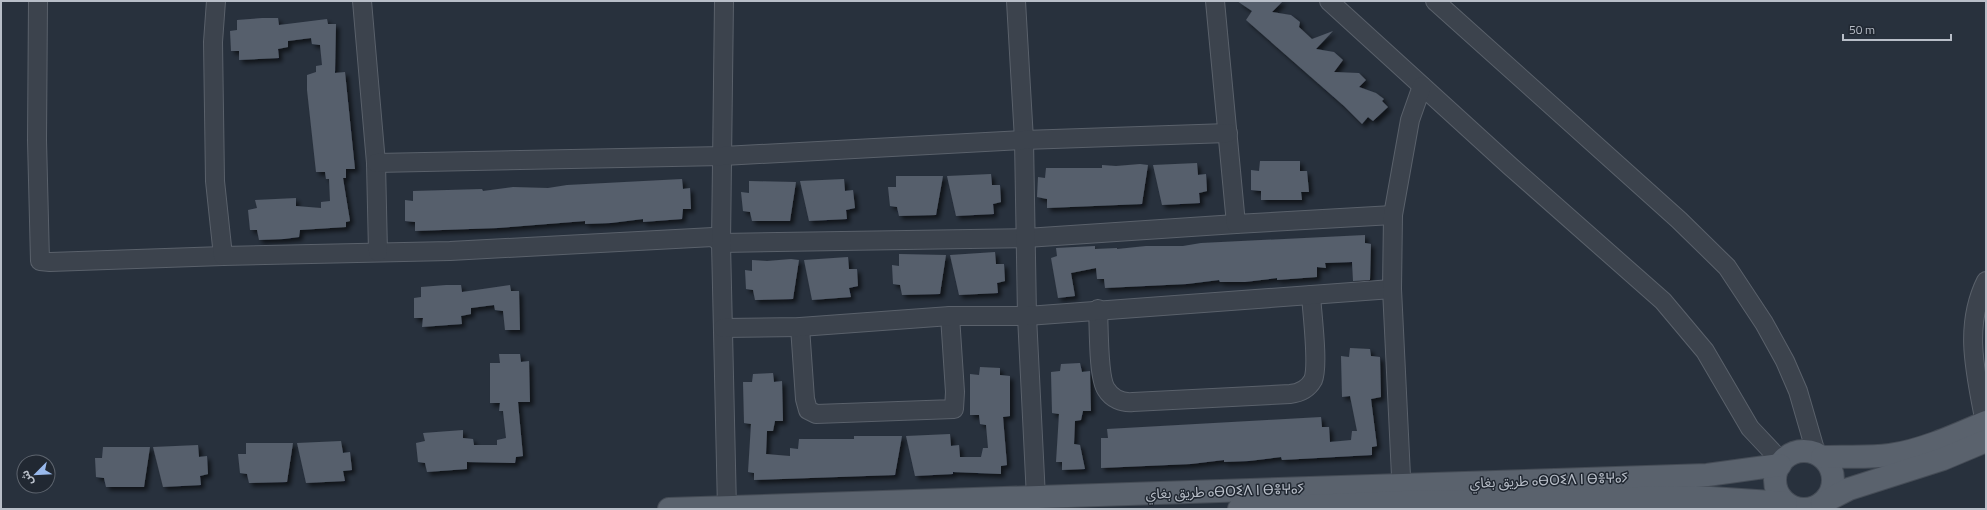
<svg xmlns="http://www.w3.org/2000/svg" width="1987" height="510" font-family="'Titillium Web','Noto Sans Arabic','Noto Sans Tifinagh',sans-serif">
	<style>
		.building { fill: #565f6c; filter: url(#shadow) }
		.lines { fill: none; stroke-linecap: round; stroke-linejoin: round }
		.minor-casing { stroke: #5a616b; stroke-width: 20 }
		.major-casing { stroke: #454c56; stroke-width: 24 }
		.minor { stroke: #3c434d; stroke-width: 18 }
		.major { stroke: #5a626d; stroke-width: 22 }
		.labels { text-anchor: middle; stroke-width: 3; stroke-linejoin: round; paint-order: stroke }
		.street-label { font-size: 14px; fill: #b8bec8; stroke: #212832 }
	</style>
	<defs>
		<filter id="shadow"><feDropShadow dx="3.5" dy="3.5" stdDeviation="2" flood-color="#0009"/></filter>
	</defs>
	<rect width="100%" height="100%" fill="#28313d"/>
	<!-- building -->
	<g class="building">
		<polygon points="1237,1 1283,1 1272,12 1291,15 1300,22 1299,27 1312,39 1333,31 1316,49 1334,52 1343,60 1334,72 1359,73 1366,80 1359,87 1376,93 1384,99 1382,101 1388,107 1373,121 1368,117 1362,124 1344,106 1246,20 1252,11"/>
		<polygon points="262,18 278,18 279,25 327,19 328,24 336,24 335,73 345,72 355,169 346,169 346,178 343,178 350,221 346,222 346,227 300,230 299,237 284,239 259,240 257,230 250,230 248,210 257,208 255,200 296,198 296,206 321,208 321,202 330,201 329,179 326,179 325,172 316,172 307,90 307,75 316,72 316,66 322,65 320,45 312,44 311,38 288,41 288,47 278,49 279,58 239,60 239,51 231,51 230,31 237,30 237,20"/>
		<polygon points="1260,161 1300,161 1300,171 1307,171 1309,192 1301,192 1302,200 1261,200 1261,191 1251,190 1251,170 1259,171"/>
		<polygon points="1197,163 1198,175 1206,174 1207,191 1199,193 1200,203 1162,205 1153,165"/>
		<polygon points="1140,164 1148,165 1142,204 1047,208 1047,199 1037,197 1038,177 1045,178 1046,168 1102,168 1102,165 1116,166"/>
		<polygon points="991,174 992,185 1000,185 1001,202 993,204 994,214 956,216 947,176"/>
		<polygon points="896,176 943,176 936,215 899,216 897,207 890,206 888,187 896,187"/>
		<polygon points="682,179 683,189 690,188 691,209 683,209 682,219 643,222 643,219 611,223 585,224 585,221 498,228 415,231 415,222 405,221 405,200 413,201 413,191 482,189 483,191 513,187 548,188 567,185"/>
		<polygon points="844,179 845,191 853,190 855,208 846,210 847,219 809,221 800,181"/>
		<polygon points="749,181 796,182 790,221 752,221 750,212 743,211 741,192 749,193"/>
		<polygon points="1365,235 1365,243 1371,244 1370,280 1353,281 1352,262 1325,263 1326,268 1317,267 1317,277 1277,280 1277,278 1245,282 1220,282 1219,280 1187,284 1105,288 1104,279 1097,279 1096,268 1071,273 1075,296 1058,298 1051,258 1057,256 1056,248 1095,246 1095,249 1117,248 1117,249 1146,246 1183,246 1201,243"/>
		<polygon points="995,252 996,264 1004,264 1005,281 997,283 998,293 959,295 950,255"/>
		<polygon points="899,254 946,255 940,294 902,295 900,285 893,284 892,265 899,266"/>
		<polygon points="848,257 849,269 857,269 858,286 849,288 851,297 812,300 804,260"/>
		<polygon points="791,259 799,260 793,299 755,300 753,290 746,289 745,270 752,271 752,260 767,261"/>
		<polygon points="446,285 461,285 462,292 510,285 511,291 519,291 520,330 505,330 503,311 495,310 494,305 471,308 471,314 461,316 462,324 422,327 423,318 414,318 414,298 421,297 421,287"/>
		<polygon points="1350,348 1370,349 1371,356 1380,357 1381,397 1371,399 1377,446 1372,447 1372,455 1282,460 1281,457 1249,461 1224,462 1224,460 1191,464 1101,468 1101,438 1108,438 1107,429 1321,417 1322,427 1329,427 1330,442 1351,440 1352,431 1357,431 1350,396 1342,397 1341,356 1349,357"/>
		<polygon points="499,354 520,354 521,362 529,361 530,402 518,402 523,456 516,457 515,463 467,462 467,469 427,472 425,463 418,462 416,443 425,441 423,433 463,430 463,438 473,439 474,445 497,445 497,440 506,438 503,411 499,411 500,403 490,403 490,363 500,363"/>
		<polygon points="1080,363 1082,372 1090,371 1091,411 1083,411 1081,420 1075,421 1074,444 1080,445 1085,469 1062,470 1062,462 1056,462 1059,414 1052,413 1051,372 1060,371 1061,364"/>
		<polygon points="980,367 1000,368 1000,375 1010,376 1010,416 1003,417 1007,465 1001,466 1001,474 953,472 953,474 915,476 906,436 950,434 951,446 959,445 960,457 981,457 983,448 988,448 986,425 980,424 979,415 970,415 970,374 979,375"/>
		<polygon points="773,373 774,382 782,381 783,421 775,421 773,431 767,431 766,454 790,456 790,448 798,449 799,439 854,439 854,436 902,436 895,475 754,480 754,473 748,472 751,424 744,423 743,382 752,382 753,374"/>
		<polygon points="341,441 343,453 350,452 352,470 343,471 345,481 306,483 297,443"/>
		<polygon points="246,443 293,443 287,482 249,483 247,474 240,473 238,454 246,454"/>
		<polygon points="198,445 199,457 207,456 208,474 200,476 201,485 163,487 153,447"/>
		<polygon points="103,447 150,447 144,487 106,487 104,478 96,477 95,458 102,458"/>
	</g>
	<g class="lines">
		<!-- minor casing -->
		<g class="minor-casing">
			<g id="minor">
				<polyline points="38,1 37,140 40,261 50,262 223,256"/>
				<polyline points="216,1 213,42 215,181 223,256 450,251 713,237 721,243 1026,238 1236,224"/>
				<polyline points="362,1 376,163 378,252"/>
				<polyline points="724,1 721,243 727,509"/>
				<polyline points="1016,1 1024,140 1027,316 1036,498"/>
				<polyline points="1215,1 1236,224 1393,215"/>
				<polyline points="1329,1 1510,166 1663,301 1705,351 1750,428 1782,462"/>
				<polyline points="1435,1 1679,220 1727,267 1764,323 1785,361 1798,391 1816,453"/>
				<polyline points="376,163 723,156 1024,140 1228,133"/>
				<path d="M1098 309C1099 326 1098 377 1106 389 1112 399 1122 403 1133 402L1290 394C1300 393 1308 389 1313 380 1319 366 1312 313 1311 295"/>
				<polyline points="800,327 805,399 808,410 816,414 954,409 955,392 950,316"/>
				<polyline points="723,328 800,327 950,316 1027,316 1392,289"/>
				<path d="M1985 423C1976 375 1963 327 1986 281"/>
				<polyline points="1402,497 1392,289 1393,215 1410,120 1422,86"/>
			</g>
		</g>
		<!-- major casing -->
		<g class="major-casing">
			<g id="major">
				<circle cx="1804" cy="480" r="29"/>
				<path d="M1822 457C1845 456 1868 458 1890 455 1923 450 1956 435 1986 422"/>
				<polyline points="1822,503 1849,489 1943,459 1986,441"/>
				<polyline points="669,509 1707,475 1780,465"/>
				<polyline points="1239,509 1402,502 1695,497 1786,503"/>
			</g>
		</g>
		<!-- minor -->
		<use href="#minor" class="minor"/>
		<!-- major -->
		<use href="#major" class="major"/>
	</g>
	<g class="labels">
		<!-- street labels -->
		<g class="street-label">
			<text transform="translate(1549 480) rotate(-2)" y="5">طريق بغاي ⴰⴱⵔⵉⴷ ⵏ ⴱⴻⵖⴰⵢ</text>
			<text transform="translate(1225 491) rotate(-2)" y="5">طريق بغاي ⴰⴱⵔⵉⴷ ⵏ ⴱⴻⵖⴰⵢ</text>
		</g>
	</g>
	<!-- border -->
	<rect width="1987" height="510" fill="none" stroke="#b8bec8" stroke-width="4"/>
	<!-- north arrow -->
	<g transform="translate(36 474) rotate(246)"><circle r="19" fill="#212832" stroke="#5d646e"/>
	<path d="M0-3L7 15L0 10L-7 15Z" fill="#99b9ec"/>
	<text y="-6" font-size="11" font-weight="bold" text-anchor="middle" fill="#b8bec8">ش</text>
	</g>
	<!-- scale -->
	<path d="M1843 34v6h108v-6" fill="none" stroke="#b8bec8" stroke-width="2"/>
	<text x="1849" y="34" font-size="12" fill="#b8bec8" stroke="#212832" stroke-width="3" paint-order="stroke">50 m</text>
</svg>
